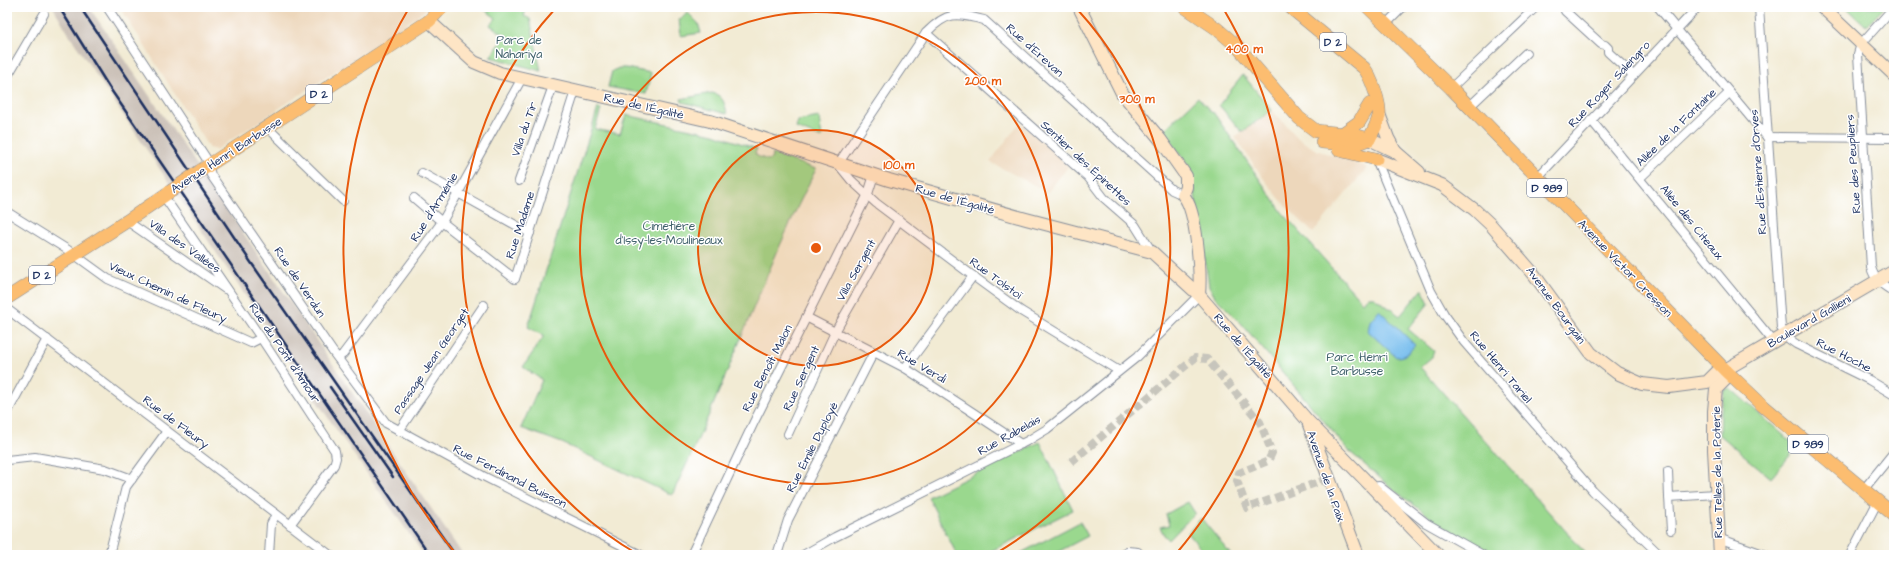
<svg xmlns="http://www.w3.org/2000/svg" width="1901" height="562" font-family="'Architects Daughter',sans-serif">
	<style>
		.built { fill: #edd7bb }
		.industrial { fill: #ccc2b9 }
		.green { fill: #9ad88e; stroke: #5a8476 }
		.water { fill: #77bdee; stroke: #4976a6 }
		.lines { fill: none; stroke-linecap: round; stroke-linejoin: round }
		.street-tunnel { stroke: #c7c5bc; stroke-width: 8; stroke-dasharray: 8 4; stroke-linecap: butt }
		.street-casing { stroke: #868d99; stroke-width: 10 }
		.secondary-casing { stroke: #868d99; stroke-width: 14 }
		.primary-casing { stroke: #868d99; stroke-width: 14 }
		.street { stroke: #fff; stroke-width: 8 }
		.secondary { stroke: #fee5c5; stroke-width: 12 }
		.primary { stroke: #fcbd6f; stroke-width: 13 }
		.rail { stroke: #1b2f5e; stroke-width: 2.5 }
		.primary-bridge-casing { stroke: #868d99; stroke-width: 14; stroke-linecap: butt }
		.primary-bridge { stroke: #fcbd6f; stroke-width: 13 }
		.ring { fill: none; stroke: #e8590c; stroke-width: 2 }
		.labels { text-anchor: middle; stroke-width: 3; stroke-linejoin: round; paint-order: stroke }
		.shield { fill: #fff; stroke: #5f6d8e; stroke-width: 1 }
		.shield-label { font-size: 11px; font-weight: bold; fill: #1b2f5e }
		.park-label { font-size: 12px; fill: #41626c; stroke: #fff }
		.street-label { font-size: 12px; fill: #1b2f5e; stroke: #fff }
		.centre { fill: #e8590c; stroke: #fff; stroke-width: 2 }
		.ring-label { font-size: 12px; text-anchor: middle; font-weight: bold; fill: #e8590c; stroke: #fff; stroke-width: 3; stroke-linejoin: round; paint-order: stroke }
	</style>
	<rect width="100%" height="100%" fill="#fff"/>
	<filter id="ink" filterUnits="userSpaceOnUse"><feTurbulence type="fractalNoise" baseFrequency=".025" numOctaves="2"/><feDisplacementMap in="SourceGraphic" scale="8" xChannelSelector="R" yChannelSelector="G"/><feConvolveMatrix kernelMatrix="1 2 1 2 8 2 1 2 1" color-interpolation-filters="sRGB"/></filter>
	<filter id="wash" filterUnits="userSpaceOnUse"><feTurbulence type="fractalNoise" baseFrequency=".012" numOctaves="4" result="noise"/><feDisplacementMap in="SourceGraphic" scale="16" xChannelSelector="R" yChannelSelector="G"/><feGaussianBlur stdDeviation="0.9" result="paint"/><feColorMatrix in="noise" values="0 0 0 0 0 0 0 0 0 0 0 0 0 0 0 0 0 1.4 0 .05"/><feComposite in="paint" operator="in"/></filter>
	<g filter="url(#wash)">
		<rect width="100%" height="100%" fill="#f2ebd4"/>
		<!-- built -->
		<g class="built">
			<polygon points="120,7 430,7 398,30 216,150 209,148"/>
			<polygon points="1272,110 1299,139 1316,150 1363,165 1367,168 1313,233 1285,205 1263,178 1235,137"/>
			<polygon points="1020,122 1062,159 1068,167 1047,193 1038,187 990,162"/>
		</g>
		<!-- industrial -->
		<polygon class="industrial" points="53,7 89,7 463,555 424,555 313,396 70,36"/>
		<!-- green -->
		<g class="green">
			<polygon points="481,7 527,7 524,16 530,19 541,71 490,57 506,36 490,25 496,18"/>
			<polygon points="1846,7 1885,7 1866,26"/>
			<polygon points="688,13 698,23 701,33 681,36 679,20"/>
			<polygon points="619,68 626,68 651,73 646,94 608,87 612,71"/>
			<polygon points="1243,75 1272,110 1242,132 1219,105"/>
			<path d="M712 93C723 95 725 104 727 114L682 102 681 99Z"/>
			<polygon points="1198,97 1212,113 1213,112 1282,212 1362,302 1368,297 1374,297 1400,316 1422,289 1429,303 1408,329 1434,351 1432,357 1420,367 1587,555 1494,555 1437,522 1395,491 1349,451 1241,323 1215,297 1209,286 1191,169 1163,131"/>
			<path d="M598 108 601 109 595 129 620 134 626 115 714 134 757 149 755 153 757 156 768 160 772 158 773 154 816 169C762 275 725 388 672 495L562 443 521 428 542 380 523 367 544 336 528 327Z"/>
			<polygon points="819,117 822,138 796,128 798,121"/>
			<polygon points="1730,388 1797,447 1771,478 1720,435 1721,411 1724,390"/>
			<polygon points="1040,442 1073,510 983,555 957,555 928,497"/>
			<polygon points="1188,502 1195,513 1169,540 1164,535 1160,527 1169,525 1166,514"/>
			<polygon points="1201,518 1231,555 1206,555 1188,533"/>
			<polygon points="1080,522 1088,536 1052,555 1017,555"/>
		</g>
		<!-- water -->
		<path class="water" d="M1379 310 1415 345C1409 352 1406 357 1396 357L1368 331 1370 321Z"/>
	</g>
	<g filter="url(#ink)">
		<g class="lines">
			<!-- street-tunnel -->
			<polyline class="street-tunnel" points="1071,462 1195,358 1207,359 1260,422 1272,453 1268,461 1239,473 1237,481 1247,508 1327,479"/>
			<!-- street casing -->
			<g class="street-casing">
				<g id="street">
					<polyline points="107,7 206,158 211,175 333,352 386,423 483,476 641,555"/>
					<polyline points="1565,7 1565,11 1601,44 1605,45 1608,48 1608,52 1633,75"/>
					<polyline points="1658,7 1767,137"/>
					<polyline points="1759,7 1781,328 1789,339 1796,344 1869,380 1894,395"/>
					<path d="M1894 7 1861 44 1858 54 1871 267C1874 280 1883 285 1894 292"/>
					<polyline points="1386,24 1403,7"/>
					<polyline points="926,33 1088,177 1104,198 1135,225 1152,252"/>
					<polyline points="7,77 44,14"/>
					<polyline points="1451,88 1536,7"/>
					<polyline points="1469,107 1526,53"/>
					<polyline points="1591,120 1773,341"/>
					<polyline points="268,128 343,201"/>
					<polyline points="1767,137 1894,138"/>
					<polyline points="1376,159 1431,291 1444,314 1464,342 1593,491 1660,555"/>
					<polyline points="422,173 530,233"/>
					<polyline points="1537,178 1698,7"/>
					<polyline points="1640,178 1729,93"/>
					<polyline points="519,181 553,86"/>
					<polyline points="166,195 167,201 261,338 335,451 336,458 334,465 290,525"/>
					<polyline points="414,198 442,222 515,279 575,91"/>
					<polyline points="7,212 68,250 108,279 251,343 261,338"/>
					<polyline points="127,221 225,289"/>
					<polyline points="7,309 330,555"/>
					<polyline points="806,317 905,368 1021,444"/>
					<polyline points="338,358 343,354 442,222 522,78"/>
					<polyline points="905,368 973,276"/>
					<path d="M1119 371 1021 311 973 276 876 203 851 180 838 164 926 33C947 11 956 13 984 20L1172 190 1183 195"/>
					<polyline points="7,413 47,339"/>
					<polyline points="399,431 484,305"/>
					<polyline points="788,434 835,332 899,220"/>
					<polyline points="7,460 35,457 105,469 132,479"/>
					<polyline points="1668,471 1669,497 1716,494"/>
					<polyline points="1372,487 1379,486 1426,523 1483,555"/>
					<polyline points="1864,489 1894,452"/>
					<polyline points="1669,497 1671,530"/>
					<polyline points="1718,538 1766,555"/>
					<polyline points="109,555 126,487 167,431"/>
					<polyline points="269,555 271,524 276,514"/>
					<polyline points="691,555 754,422 868,194 874,175"/>
					<polyline points="777,555 788,520 874,352"/>
					<polyline points="803,555 835,537 1029,440 1047,429 1137,357 1199,295"/>
					<polyline points="1120,555 1127,551 1138,552 1140,555"/>
					<polyline points="1850,555 1878,501"/>
				</g>
			</g>
			<!-- secondary casing -->
			<g class="secondary-casing">
				<g id="secondary">
					<path d="M1079 7 1122 93 1160 139 1186 176V187L1183 195C1197 210 1201 273 1199 295"/>
					<polyline points="1822,7 1894,75"/>
					<polyline points="429,21 474,62 500,73 710,121 889,180 1026,219 1152,252 1199,295 1307,420 1438,555"/>
					<polyline points="1379,114 1388,138 1395,151"/>
					<polyline points="1369,139 1396,152 1419,172"/>
					<polyline points="1376,159 1442,185 1475,210 1491,225 1533,273 1591,353 1617,373 1642,384 1669,387 1707,382 1717,372 1725,370 1894,271"/>
					<polyline points="1309,425 1358,555"/>
					<polyline points="1720,555 1714,450 1714,411 1716,389 1725,380 1725,370"/>
				</g>
			</g>
			<!-- primary casing -->
			<g class="primary-casing">
				<g id="primary">
					<polyline points="1185,7 1216,28 1237,46 1299,118 1316,131 1354,135 1369,139"/>
					<path d="M1290 7 1364 68C1371 77 1381 104 1379 116 1377 124 1373 132 1369 139L1353 145 1322 142"/>
					<polyline points="1368,7 1451,88 1725,370 1762,405 1894,515"/>
					<polyline points="1342,134 1359,122 1370,104"/>
					<polyline points="1339,150 1376,159"/>
					<polyline points="200,171 429,21 442,7"/>
					<polyline points="7,298 127,221 171,191"/>
				</g>
			</g>
			<!-- street -->
			<use href="#street" class="street"/>
			<!-- secondary -->
			<use href="#secondary" class="secondary"/>
			<!-- primary -->
			<use href="#primary" class="primary"/>
			<!-- rail -->
			<g class="rail">
				<polyline points="59,7 109,87 430,555"/>
				<polyline points="80,7 250,261 455,555"/>
				<polyline points="330,387 393,477"/>
			</g>
			<!-- primary-bridge casing -->
			<g class="primary-bridge-casing">
				<polyline id="primary-bridge" points="171,191 200,171"/>
			</g>
			<!-- primary-bridge -->
			<use href="#primary-bridge" class="primary-bridge"/>
		</g>
	</g>
	<!-- distance rings -->
	<circle cx="816" cy="248" r="118" fill="#e8590c" fill-opacity=".12"/>
	<g class="ring">
		<circle cx="816" cy="248" r="118"/>
		<circle cx="816" cy="248" r="236"/>
		<path d="M639 555A354 354 0 0 1 555 9M1077 9A354 354 0 0 1 993 555"/>
		<path d="M457 555A472 472 0 0 1 409 8M1223 8A472 472 0 0 1 1175 555"/>
	</g>
	<g class="labels">
		<!-- shield labels -->
		<g class="shield">
			<rect x="1320" y="33" width="26" height="18" rx="3"/>
			<rect x="306" y="85" width="26" height="18" rx="3"/>
			<rect x="1527" y="179" width="40" height="18" rx="3"/>
			<rect x="29" y="266" width="26" height="18" rx="3"/>
			<rect x="1788" y="435" width="40" height="18" rx="3"/>
		</g>
		<g class="shield-label">
			<text x="1333" y="46">D 2</text>
			<text x="319" y="98">D 2</text>
			<text x="1547" y="192">D 989</text>
			<text x="42" y="279">D 2</text>
			<text x="1808" y="448">D 989</text>
		</g>
		<!-- park labels -->
		<g class="park-label">
			<text x="519" y="44">Parc de<tspan x="519" dy="14">Nahariya</tspan></text>
			<text x="669" y="230">Cimetière<tspan x="669" dy="14">d'Issy-les-Moulineaux</tspan></text>
			<text x="1357" y="361">Parc Henri<tspan x="1357" dy="14">Barbusse</tspan></text>
		</g>
		<!-- street labels -->
		<g class="street-label">
			<text transform="translate(1035 50) rotate(42)" y="4">Rue d'Erevan</text>
			<text transform="translate(1609 84) rotate(-47)" y="4">Rue Roger Salengro</text>
			<text transform="translate(644 106) rotate(13)" y="4">Rue de l'Égalité</text>
			<text transform="translate(1676 127) rotate(-44)" y="4">Allée de la Fontaine</text>
			<text transform="translate(524 129) rotate(-71)" y="4">Villa du Tir</text>
			<text transform="translate(226 155) rotate(-33)" y="4">Avenue Henri Barbusse</text>
			<text transform="translate(1086 163) rotate(43)" y="4">Sentier des Épinettes</text>
			<text transform="translate(1853 164) rotate(-94)" y="4">Rue des Peupliers</text>
			<text transform="translate(1758 172) rotate(-94)" y="4">Rue d'Estienne d'Orves</text>
			<text transform="translate(955 199) rotate(16)" y="4">Rue de l'Égalité</text>
			<text transform="translate(434 207) rotate(-58)" y="4">Rue d'Arménie</text>
			<text transform="translate(1692 222) rotate(51)" y="4">Allée des Citeaux</text>
			<text transform="translate(520 225) rotate(-72)" y="4">Rue Madame</text>
			<text transform="translate(185 246) rotate(35)" y="4">Villa des Vallées</text>
			<text transform="translate(1625 268) rotate(46)" y="4">Avenue Victor Cresson</text>
			<text transform="translate(856 270) rotate(-61)" y="4">Villa Sergent</text>
			<text transform="translate(996 278) rotate(36)" y="4">Rue Tolstoï</text>
			<text transform="translate(300 282) rotate(56)" y="4">Rue de Verdun</text>
			<text transform="translate(168 292) rotate(25)" y="4">Vieux Chemin de Fleury</text>
			<text transform="translate(1556 305) rotate(54)" y="4">Avenue Bourgain</text>
			<text transform="translate(1809 321) rotate(-30)" y="4">Boulevard Gallieni</text>
			<text transform="translate(1243 346) rotate(49)" y="4">Rue de l'Égalité</text>
			<text transform="translate(285 353) rotate(56)" y="4">Rue du Pont d'Amour</text>
			<text transform="translate(1844 355) rotate(27)" y="4">Rue Hoche</text>
			<text transform="translate(431 361) rotate(-56)" y="4">Passage Jean Georget</text>
			<text transform="translate(922 366) rotate(31)" y="4">Rue Verdi</text>
			<text transform="translate(1501 367) rotate(50)" y="4">Rue Henri Tariel</text>
			<text transform="translate(767 368) rotate(-63)" y="4">Rue Benoît Malon</text>
			<text transform="translate(801 378) rotate(-65)" y="4">Rue Sergent</text>
			<text transform="translate(176 422) rotate(37)" y="4">Rue de Fleury</text>
			<text transform="translate(1009 435) rotate(-29)" y="4">Rue Rabelais</text>
			<text transform="translate(812 447) rotate(-63)" y="4">Rue Émile Duployé</text>
			<text transform="translate(1717 472) rotate(-91)" y="4">Rue Telles de la Poterie</text>
			<text transform="translate(510 476) rotate(27)" y="4">Rue Ferdinand Buisson</text>
			<text transform="translate(1326 476) rotate(71)" y="4">Avenue de la Paix</text>
		</g>
	</g>
	<circle cx="816" cy="248" r="6" class="centre"/>
	<g class="ring-label">
		<text x="1244" y="53">400 m</text>
		<text x="983" y="85">200 m</text>
		<text x="1137" y="103">300 m</text>
		<text x="899" y="169">100 m</text>
	</g>
	<!-- margin -->
	<rect width="1901" height="562" fill="none" stroke="#fff" stroke-width="24"/>
</svg>
